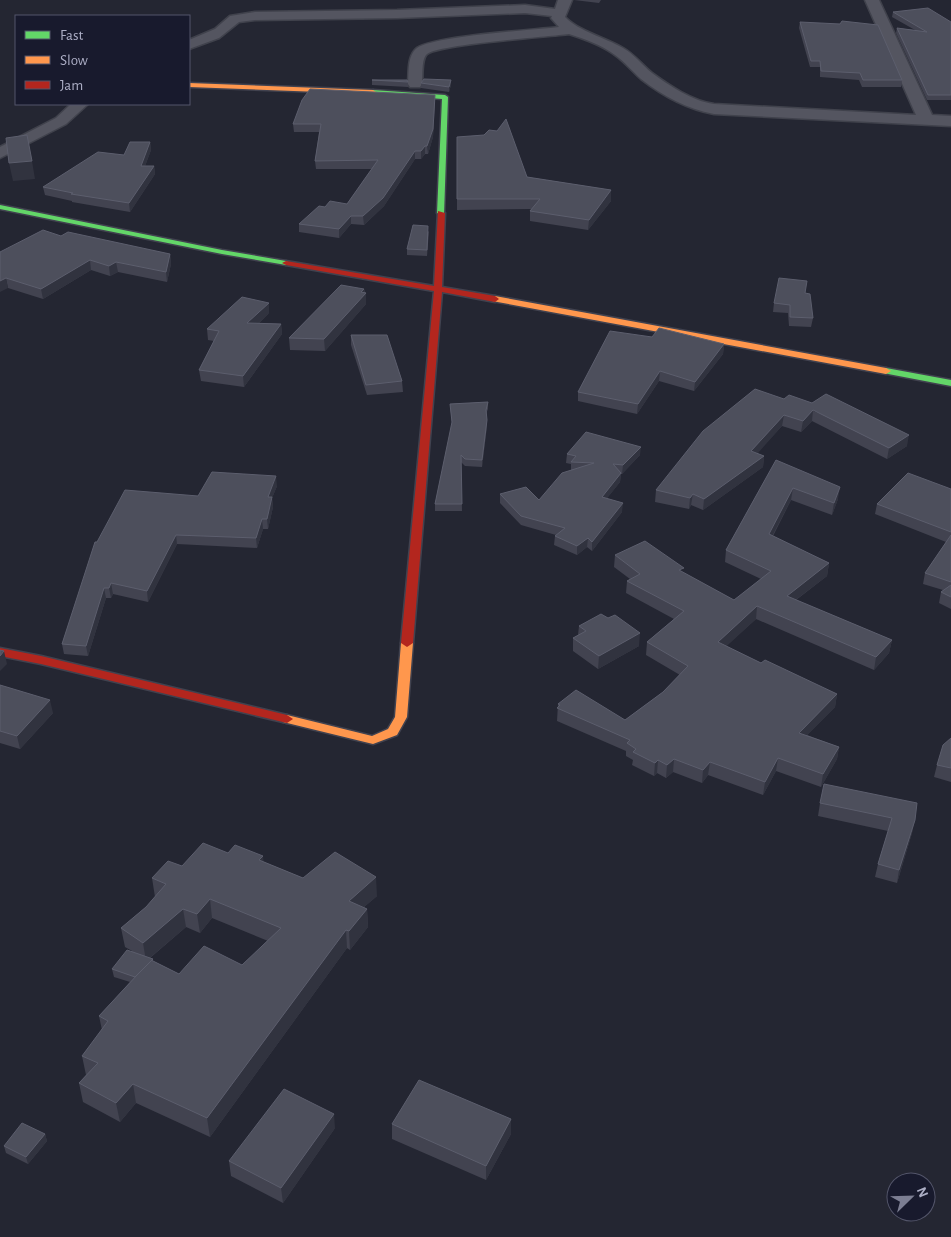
<svg xmlns="http://www.w3.org/2000/svg" width="951" height="1237" font-family="'Alegreya Sans',sans-serif">
	<style>
		.lines { fill: none; stroke-linecap: round; stroke-linejoin: round }
		.street-casing { stroke: #40424c; stroke-width: 3 }
		.fast-casing { stroke: #41424f; stroke-width: 3 }
		.slow-casing { stroke: #41424f; stroke-width: 3 }
		.jam-casing { stroke: #41424f; stroke-width: 3 }
		.street { fill: #545560; fill-rule: evenodd }
		.fast { fill: #63d668; fill-rule: evenodd }
		.slow { fill: #ff974d; fill-rule: evenodd }
		.jam { fill: #b3261e; fill-rule: evenodd }
		.wall { fill: #424350; fill-rule: evenodd }
		.shaded-wall { fill: #31333f }
		.building { fill: #4d4f5c; stroke: #5c5e6d }
	</style>
	<rect width="100%" height="100%" fill="#242632"/>
	<g class="lines">
		<!-- street casing -->
		<g class="street-casing">
			<g id="street">
				<path d="M558 0H572L565 17C580 32 604 37 623 48 634 54 642 65 652 73 670 86 692 101 714 104L916 115 865 0H879L932 115 951 116V126L714 114C687 109 663 96 641 79 632 71 625 62 615 55 602 45 585 39 569 34 546 37 440 44 427 54 421 59 423 76 422 84L420 87H410L408 84C409 72 407 56 417 48 434 36 534 30 559 27L551 18 552 16 525 13 397 18 255 20 239 22 219 38 189 49V40L215 29 230 16 255 12 397 10 525 5 555 9Z"/>
				<polygon points="71,104 88,104 66,124 0,158 0,147 56,118"/>
			</g>
		</g>
		<!-- fast casing -->
		<g class="fast-casing">
			<g id="fast">
				<polygon points="373,90 445,95 448,97 444,215 437,213 442,99 371,93 371,91"/>
				<polygon points="0,205 222,250 286,261 290,263 286,265 222,254 0,209"/>
				<polygon points="886,368 951,380 951,386 883,373 883,369"/>
			</g>
		</g>
		<!-- slow casing -->
		<g class="slow-casing">
			<g id="slow">
				<polygon points="189,83 373,90 376,92 373,94 189,87"/>
				<polygon points="495,296 886,368 891,371 886,374 492,301 492,297"/>
				<polygon points="407,639 413,643 407,717 397,735 373,744 283,722 281,719 283,716 287,715 372,736 388,729 395,717 401,643"/>
			</g>
		</g>
		<!-- jam casing -->
		<g class="jam-casing">
			<g id="jam">
				<polygon points="438,211 445,213 442,287 495,296 499,299 495,302 442,292 413,643 407,647 401,643 434,291 286,265 282,263 286,261 434,286"/>
				<polygon points="0,648 41,656 287,715 293,719 287,723 41,664 0,656"/>
			</g>
		</g>
		<!-- street -->
		<use href="#street" class="street"/>
		<!-- fast -->
		<use href="#fast" class="fast"/>
		<!-- slow -->
		<use href="#slow" class="slow"/>
		<!-- jam -->
		<use href="#jam" class="jam"/>
	</g>
	<!-- wall -->
	<g class="wall">
		<polygon points="574,0 601,0 599,3"/>
		<polygon points="893,12 951,22 951,100 927,100 896,33 897,28 915,30 892,17"/>
		<polygon points="800,22 902,80 901,87 862,87 859,80 820,77 820,67 810,67 799,28"/>
		<polygon points="372,80 408,82 408,87 372,85"/>
		<polygon points="421,83 451,85 449,92 421,88"/>
		<polygon points="435,103 433,137 428,154 425,154 421,159 415,159 384,206 364,225 351,224 339,238 299,232 299,224 325,207 347,204 372,169 316,169 315,161 319,132 294,132 293,124"/>
		<polygon points="457,137 527,177 611,190 611,201 588,230 530,221 530,211 531,209 457,210"/>
		<polygon points="150,142 151,150 145,166 154,166 155,174 130,212 72,202 72,201 45,195 43,187 124,155"/>
		<polygon points="429,231 427,256 407,255 407,249"/>
		<polygon points="61,236 170,254 171,264 167,282 118,272 110,276 91,270 43,299 8,288 0,252"/>
		<polygon points="364,289 365,292 366,293 366,304 325,351 290,350 289,338"/>
		<polygon points="805,293 813,318 811,327 789,326 788,313 773,312 774,303"/>
		<polygon points="269,313 259,323 281,324 282,334 244,387 201,381 199,370 214,341 208,340 207,329"/>
		<polygon points="351,335 402,381 403,392 367,395 351,345"/>
		<polygon points="652,337 724,344 723,354 694,391 659,381 637,414 578,401 578,392"/>
		<polygon points="755,389 907,446 887,459 812,421 801,432 782,426 757,453 764,456 763,467 703,510 691,505 689,509 655,502 656,490"/>
		<polygon points="488,402 488,409 486,414 487,426 482,467 465,466 461,462 462,511 435,511 435,504 452,424 450,404"/>
		<polygon points="567,454 640,455 622,474 621,474 620,482 607,498 622,512 592,551 587,547 577,555 554,545 555,536 556,535 521,525 500,503 500,494 539,500 571,470 571,464 566,463"/>
		<polygon points="776,460 838,499 832,515 791,500 773,536 829,563 827,576 796,600 892,640 889,653 874,670 756,619 726,646 761,663 837,694 835,707 807,735 839,747 837,759 821,787 776,771 763,795 708,775 702,783 673,772 666,778 657,773 654,776 632,765 633,760 626,756 626,751 557,721 558,704 625,720 663,692 680,675 646,655 647,642 674,619 626,593 627,581 630,579 614,567 615,555 683,573 734,600 761,579 725,562 726,550"/>
		<polygon points="277,486 272,498 273,507 268,529 263,529 257,548 177,544 148,602 113,594 111,598 106,598 88,656 64,654 62,644 97,542 198,496"/>
		<polygon points="951,489 951,609 939,603 941,592 943,590 923,584 925,573 946,542 875,514 877,504"/>
		<polygon points="608,618 639,646 598,669 573,651 573,638 578,635 579,626"/>
		<polygon points="0,685 53,713 20,749 0,743"/>
		<polygon points="951,738 951,782 934,777 937,765"/>
		<polygon points="820,803 917,803 912,833 897,883 875,877 878,864 888,831 818,816"/>
		<path d="M228 853 264 862 303 878 377 896 364 907 367 909 368 927 350 950 347 948 210 1137 136 1103 120 1122 83 1102 79 1083 86 1075 82 1056 102 1030 99 1016 130 982 114 977 112 969 132 951 125 947 121 928 146 907 155 897 152 878 182 866ZM212 918 268 941 242 965 179 974 153 961V959L150 958 186 927 200 933Z"/>
		<polygon points="511,1119 511,1134 486,1180 392,1139 392,1124"/>
		<polygon points="335,1128 283,1203 231,1176 229,1161"/>
		<polygon points="45,1134 47,1141 28,1164 6,1153 4,1146"/>
	</g>
	<!-- shaded-wall -->
	<g class="shaded-wall">
		<polygon points="451,80 451,85 449,92 449,87"/>
		<polygon points="435,95 433,137 428,154 427,146"/>
		<polygon points="150,142 151,150 142,174 141,166"/>
		<polygon points="425,146 425,154 421,159 421,151"/>
		<polygon points="415,151 415,159 384,206 364,225 363,216"/>
		<polygon points="32,161 35,179 13,181 9,163"/>
		<polygon points="154,166 155,174 130,212 129,203"/>
		<polygon points="611,190 611,201 588,230 589,220"/>
		<polygon points="351,216 351,224 339,238 339,229"/>
		<polygon points="170,254 171,264 167,282 166,272"/>
		<polygon points="90,260 91,270 43,299 41,289"/>
		<polygon points="116,262 118,272 110,276 109,266"/>
		<polygon points="6,278 8,288 0,292 0,281"/>
		<polygon points="364,289 365,294 366,293 366,304 325,351 324,339"/>
		<polygon points="269,303 269,313 248,333 247,323"/>
		<polygon points="281,324 282,334 244,387 243,376"/>
		<polygon points="724,344 723,354 694,391 695,382"/>
		<polygon points="660,371 659,381 637,414 638,404"/>
		<polygon points="813,410 812,421 801,432 803,421"/>
		<polygon points="784,415 782,426 750,462 751,451"/>
		<polygon points="487,420 487,426 482,467 482,460"/>
		<polygon points="909,435 907,446 887,459 889,448"/>
		<polygon points="641,447 640,455 622,474 623,465"/>
		<polygon points="764,456 763,467 703,510 704,499"/>
		<polygon points="621,473 620,482 601,506 602,497"/>
		<polygon points="276,476 277,486 272,498 273,507 268,529 267,519 268,497"/>
		<polygon points="840,487 838,499 832,515 834,503"/>
		<polygon points="793,488 791,500 767,546 769,534"/>
		<polygon points="693,494 691,505 689,509 690,498"/>
		<polygon points="623,503 622,512 592,551 592,542"/>
		<polygon points="262,519 263,529 257,548 256,538"/>
		<polygon points="176,535 177,544 148,602 147,591"/>
		<polygon points="588,538 587,547 577,555 577,546"/>
		<polygon points="829,563 827,576 785,608 787,596"/>
		<polygon points="111,583 113,594 111,598 109,588"/>
		<polygon points="104,588 106,598 88,656 86,646"/>
		<polygon points="757,606 756,619 717,655 718,642"/>
		<polygon points="640,633 639,646 598,669 599,656"/>
		<polygon points="892,640 889,653 874,670 876,657"/>
		<polygon points="4,651 7,664 0,671 0,656"/>
		<polygon points="837,694 835,707 797,745 799,733"/>
		<polygon points="50,700 53,713 20,749 17,736"/>
		<polygon points="839,747 837,759 821,787 823,774"/>
		<polygon points="778,758 776,771 763,795 765,782"/>
		<polygon points="674,759 673,772 666,778 667,765"/>
		<polygon points="658,760 657,773 654,776 655,763"/>
		<polygon points="710,762 708,775 702,783 703,770"/>
		<polygon points="915,820 912,833 897,883 899,870"/>
		<polygon points="263,856 265,874 259,860"/>
		<polygon points="376,877 377,896 350,919 349,901"/>
		<polygon points="210,899 212,918 200,933 197,914"/>
		<polygon points="183,909 186,927 146,961 143,943"/>
		<polygon points="367,909 368,927 350,950 349,931"/>
		<polygon points="346,930 347,948 210,1137 207,1118"/>
		<polygon points="133,1084 136,1103 120,1122 116,1103"/>
		<polygon points="334,1114 335,1128 283,1203 281,1188"/>
		<polygon points="511,1119 511,1134 486,1180 486,1166"/>
		<polygon points="45,1134 47,1141 28,1164 26,1157"/>
	</g>
	<!-- building -->
	<g class="building">
		<polygon points="928,8 951,22 951,95 928,95 897,28 927,32 893,12"/>
		<polygon points="842,21 878,25 902,80 863,80 860,73 821,71 820,61 811,61 800,22 840,24"/>
		<polygon points="424,79 451,80 449,87 421,83"/>
		<polygon points="372,80 407,80 408,82"/>
		<polygon points="310,89 435,95 433,129 427,146 425,146 421,151 415,151 383,198 363,216 351,216 339,229 299,224 319,206 325,207 330,201 347,204 378,160 315,161 321,124 293,124 302,100"/>
		<polygon points="506,119 527,177 611,190 589,220 530,211 540,199 457,199 457,137 484,135 489,130 497,131"/>
		<polygon points="27,135 32,161 9,163 6,138"/>
		<polygon points="130,142 150,142 141,166 154,166 129,203 71,194 73,193 43,187 98,152 124,155"/>
		<polygon points="413,225 428,226 427,250 407,249"/>
		<polygon points="43,230 61,236 68,232 170,254 166,272 116,262 109,266 90,260 41,289 6,278 0,281 0,252"/>
		<polygon points="779,278 807,281 805,293 810,294 813,318 790,317 790,305 774,303"/>
		<polygon points="341,285 364,289 361,292 366,293 324,339 289,338"/>
		<polygon points="242,297 269,303 247,323 281,324 243,376 199,370 219,331 207,329"/>
		<polygon points="659,328 724,344 695,382 660,371 638,404 578,392 610,331 652,337"/>
		<polygon points="351,335 387,335 402,381 366,385"/>
		<polygon points="755,389 784,399 789,395 812,403 826,394 909,435 889,448 813,410 803,421 784,415 751,451 764,456 704,499 693,494 690,498 656,490 703,431"/>
		<polygon points="488,402 486,410 487,420 482,460 465,459 461,455 462,504 435,504 452,422 450,404"/>
		<polygon points="586,432 641,447 623,465 613,464 621,473 602,497 623,503 592,542 588,538 577,546 555,536 565,528 521,516 500,494 526,487 539,500 562,473 594,463 571,462 576,456 567,454"/>
		<polygon points="776,460 840,487 834,503 793,488 769,534 829,563 787,596 892,640 876,657 757,606 718,642 761,663 765,660 837,694 799,733 839,747 823,774 778,758 765,782 710,762 703,770 674,759 667,765 658,760 655,763 633,752 636,749 627,743 630,740 557,708 560,705 558,704 576,690 625,720 663,692 688,666 647,642 684,611 627,581 640,574 615,555 645,541 684,568 679,570 734,600 771,571 726,550"/>
		<polygon points="212,472 276,476 268,497 272,497 267,519 262,519 256,538 176,535 147,591 111,583 109,588 104,588 86,646 62,644 95,542 97,542 125,490 198,496"/>
		<polygon points="908,473 951,489 951,532 877,504"/>
		<polygon points="951,535 951,582 925,573"/>
		<polygon points="951,585 951,597 941,592"/>
		<polygon points="601,614 608,618 615,615 640,633 599,656 573,638 586,631 579,626"/>
		<polygon points="0,650 4,651 0,656"/>
		<polygon points="0,685 50,700 17,736 0,731"/>
		<polygon points="951,738 951,768 937,765 943,745"/>
		<polygon points="824,784 917,803 915,820 899,870 878,864 892,818 820,803"/>
		<polygon points="203,843 228,853 235,845 263,856 259,860 303,878 335,852 376,877 349,901 367,909 349,931 346,930 207,1118 133,1084 116,1103 79,1083 98,1063 82,1056 108,1021 99,1016 151,960 179,974 204,946 242,965 281,928 210,899 197,914 183,909 143,943 121,928 146,907 166,884 152,878 168,861 182,866"/>
		<polygon points="127,950 153,959 135,977 112,969"/>
		<polygon points="419,1080 511,1119 486,1166 392,1124"/>
		<polygon points="284,1089 334,1114 281,1188 229,1161"/>
		<polygon points="22,1123 45,1134 26,1157 4,1146"/>
	</g>
	<!-- legend -->
	<rect x="15" y="15" width="175" height="90" fill="#181a2d" stroke="#53556a"/>
	<rect x="25" y="31" width="25" height="8" fill="#63d668" stroke="#53556a"/>
	<text x="60" y="40" font-size="15" fill="#acaec5">Fast</text>
	<rect x="25" y="56" width="25" height="8" fill="#ff974d" stroke="#53556a"/>
	<text x="60" y="65" font-size="15" fill="#acaec5">Slow</text>
	<rect x="25" y="81" width="25" height="8" fill="#b3261e" stroke="#53556a"/>
	<text x="60" y="90" font-size="15" fill="#acaec5">Jam</text>
	<!-- north arrow -->
	<g transform="translate(911 1197) rotate(67)"><circle r="24" fill="#181a2d" stroke="#53556a"/>
	<path d="M0-4L9 19L0 12L-9 19Z" fill="#7c7e92"/>
	<text y="-8" font-size="14" font-weight="bold" text-anchor="middle" fill="#acaec5">N</text>
	</g>
</svg>
